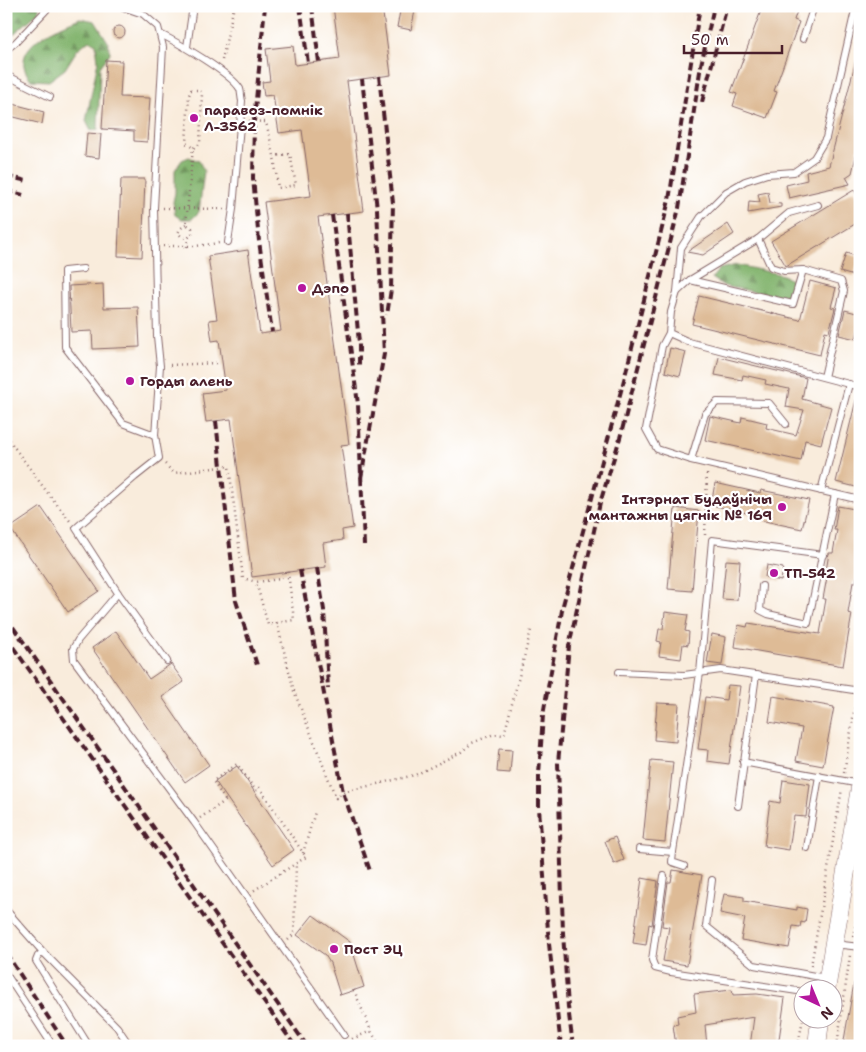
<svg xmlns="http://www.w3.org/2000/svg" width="866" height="1052" font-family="'Shantell Sans',sans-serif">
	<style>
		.forest { fill: url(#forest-firs); stroke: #676a4d }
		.building { fill: #debb96 }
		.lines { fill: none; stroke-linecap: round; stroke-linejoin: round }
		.service-casing { stroke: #876769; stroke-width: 8 }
		.secondary-casing { stroke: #876769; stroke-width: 19 }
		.path { stroke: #876769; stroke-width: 2.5; stroke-dasharray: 1 4; stroke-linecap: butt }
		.service { stroke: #fff; stroke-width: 6 }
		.secondary { stroke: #fff; stroke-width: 18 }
		.rail { stroke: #4a1f2b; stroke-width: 4; stroke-dasharray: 8 4; stroke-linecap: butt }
		.poi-dot { fill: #b5179e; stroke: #fff; stroke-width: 2 }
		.labels { text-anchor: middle; stroke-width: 4.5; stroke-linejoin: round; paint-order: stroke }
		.poi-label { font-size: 14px; font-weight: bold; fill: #4a1f2b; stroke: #fff; text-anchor: start }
	</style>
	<defs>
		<pattern id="forest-firs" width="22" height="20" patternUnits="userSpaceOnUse" patternTransform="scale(1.25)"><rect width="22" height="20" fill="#84b56f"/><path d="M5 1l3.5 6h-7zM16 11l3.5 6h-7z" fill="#6e935b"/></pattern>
	</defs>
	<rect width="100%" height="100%" fill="#fff"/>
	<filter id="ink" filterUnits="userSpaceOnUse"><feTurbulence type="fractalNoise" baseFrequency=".02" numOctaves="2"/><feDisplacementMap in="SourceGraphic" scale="10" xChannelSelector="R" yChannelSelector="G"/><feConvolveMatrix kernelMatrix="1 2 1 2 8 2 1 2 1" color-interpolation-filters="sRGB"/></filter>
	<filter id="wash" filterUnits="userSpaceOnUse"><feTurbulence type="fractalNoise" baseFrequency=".0096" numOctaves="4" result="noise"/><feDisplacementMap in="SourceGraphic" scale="20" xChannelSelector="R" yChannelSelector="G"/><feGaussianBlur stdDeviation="1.12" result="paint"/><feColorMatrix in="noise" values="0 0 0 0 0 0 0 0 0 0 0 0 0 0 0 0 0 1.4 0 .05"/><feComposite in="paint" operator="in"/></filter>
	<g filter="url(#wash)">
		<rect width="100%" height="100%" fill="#f9ecdc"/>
		<!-- forest -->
		<g class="forest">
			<polygon points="6,6 39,6 39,12 10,37 6,38"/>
			<path d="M80 18 95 21 108 42 110 53 100 67 98 129 91 131 86 121 98 61 96 44 89 40 77 50 65 69 49 81 31 80C29 77 26 73 25 70 16 42 61 26 80 18Z"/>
			<polygon points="189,157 199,161 204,171 199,212 192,219 182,219 175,215 173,202 175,193 175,170 182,160"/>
			<polygon points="737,265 783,275 792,281 794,291 788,298 724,286 712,278 719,269"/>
		</g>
		<g id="blocks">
			<!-- building -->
			<g class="building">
				<polygon points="333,6 382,6 391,75 347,81 364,211 318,217 349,444 341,445 353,528 342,530 343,540 323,543 326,567 252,577 231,419 206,422 202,393 226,390 219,340 212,341 209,320 217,319 208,256 248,250 260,334 281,331 264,202 311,196 302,130 279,133 273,95 264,96 262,82 270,81 266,49 293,46 295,65 340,59"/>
				<polygon points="401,6 416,6 411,30 397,27"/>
				<polygon points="770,6 785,6 797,11 794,20 799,22 774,91 777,92 767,118 733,106 737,94 731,92 762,8 768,11"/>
				<circle cx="119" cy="32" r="6"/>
				<polygon points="106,60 122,61 120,97 150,98 147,142 134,141 134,131 102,129"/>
				<polygon points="856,60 860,60 860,139 852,173 846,177 850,184 789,198 786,185 807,180 806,172 829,166"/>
				<polygon points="13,104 44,112 42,124 10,116"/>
				<polygon points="87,133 101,134 99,158 85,156"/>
				<polygon points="121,179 145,179 142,257 118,256"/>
				<polygon points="854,190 860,199 860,221 786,266 771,241"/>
				<polygon points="768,192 770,203 781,204 781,207 748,213 749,201 760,202 758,194"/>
				<polygon points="728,224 734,234 703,255 687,252"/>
				<polygon points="846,253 859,257 854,276 840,272"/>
				<polygon points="810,281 836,288 831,307 835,308 829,332 825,331 820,355 692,324 699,296 800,320"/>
				<polygon points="103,284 104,308 138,307 140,347 93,349 92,331 71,332 69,286"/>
				<polygon points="845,310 860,314 860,323 856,339 839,335"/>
				<polygon points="670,348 686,352 680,376 665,372"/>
				<polygon points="719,357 806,378 802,399 831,407 821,444 805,440 801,461 705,440 710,416 741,423 742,417 767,423 766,428 796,435 804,410 786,407 789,389 765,384 766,380 743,375 742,380 715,375"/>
				<polygon points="856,400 860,400 860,488 836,482"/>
				<polygon points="715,483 760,493 761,490 809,500 802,529 755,519 756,515 711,505"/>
				<polygon points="838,506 860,510 860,536 856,557 860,557 860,573 858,573 856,582 853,582 848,613 852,614 843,666 735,647 738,625 747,627 748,623 820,634 826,599 823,599 827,577 825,577 829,553 833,553 837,530 834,530"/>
				<polygon points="41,507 99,591 68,612 10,528"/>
				<polygon points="675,508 699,511 692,591 668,589"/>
				<polygon points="726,560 740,561 737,600 722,599"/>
				<polygon points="767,565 783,568 781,581 765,577"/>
				<polygon points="665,612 688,615 685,631 689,632 688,645 683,644 681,659 659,656 661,642 657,641 659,629 663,629"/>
				<polygon points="116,631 149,679 171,664 184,682 162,697 209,765 185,782 92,648"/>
				<polygon points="712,634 726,637 722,665 707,663"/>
				<polygon points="728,685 740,686 729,764 707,761 708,750 698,749 705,697 726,700"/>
				<polygon points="773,696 834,707 823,766 796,761 802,728 769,722"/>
				<polygon points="657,703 679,704 676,742 654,740"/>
				<polygon points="499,749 512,750 510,773 497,772"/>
				<polygon points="651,760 673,762 665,842 643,840"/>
				<polygon points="237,766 294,850 273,865 215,781"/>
				<polygon points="783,780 810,784 806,817 794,816 789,850 764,846 770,801 780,803"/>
				<polygon points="615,837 624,860 614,864 605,841"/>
				<polygon points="673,870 702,875 687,965 663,961 669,927 662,926 668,882 671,882"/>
				<polygon points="642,878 658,881 652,925 649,924 646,945 633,943"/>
				<polygon points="724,894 744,897 744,901 797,910 797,907 807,909 805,923 801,922 800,927 793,926 789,948 741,940 745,918 720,913"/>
				<polygon points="313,915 350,942 364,987 340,995 330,963 325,955 297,935"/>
				<polygon points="854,983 860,984 860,1046 843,1046"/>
				<polygon points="732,990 733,995 757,994 785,998 778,1046 750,1046 754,1017 705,1025 707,1046 676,1046 673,1025 678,1024 677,1016 696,1012 694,994"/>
			</g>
		</g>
	</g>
	<g filter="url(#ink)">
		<use href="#blocks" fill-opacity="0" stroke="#876769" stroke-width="1"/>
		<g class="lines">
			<!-- service casing -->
			<g class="service-casing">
				<g id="service">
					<polyline points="120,6 143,14 158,27 163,47 154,208 157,336 160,366 155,435 159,458 135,477 76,528 118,593 78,640 73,649 74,660 194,822 344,1035"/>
					<path d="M160 34C177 42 232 74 240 89 241 92 241 98 242 101L233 209 228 242"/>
					<polyline points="803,39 814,6"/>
					<polyline points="187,47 193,6"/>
					<polyline points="6,50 16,42 50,6"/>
					<polyline points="6,75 50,97"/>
					<polyline points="818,205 789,213 758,239 690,280 677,292 671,312 669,333 689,342 860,387"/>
					<polyline points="758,239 771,267 784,271 803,270 841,281 844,291 824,377"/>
					<polyline points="83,269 64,271 65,347 123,423 155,435"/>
					<polyline points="690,280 793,304 803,270"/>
					<polyline points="677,292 681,248 701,217 726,192 745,181 767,174 794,172 814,158 826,138 856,6"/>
					<polyline points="669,333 662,346 646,429 657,449 691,460 860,500"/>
					<polyline points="691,460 705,414 717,402 769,403 786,424"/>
					<polyline points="821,491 849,384"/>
					<polyline points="762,586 760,610 768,614 808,623 835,494"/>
					<polyline points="118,593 167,661"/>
					<polyline points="619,672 684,675 721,670 860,691"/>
					<polyline points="743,762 860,784"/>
					<polyline points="738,806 756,675"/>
					<polyline points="807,848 819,776"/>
					<polyline points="639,849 673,852 700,673 712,540 823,555"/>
					<polyline points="673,852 672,862 684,866"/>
					<polyline points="664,876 652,960 655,968 671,972 804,992"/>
					<polyline points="712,880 706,926 754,965 826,978"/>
					<polyline points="6,910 43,952"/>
					<polyline points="834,944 860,947"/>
					<polyline points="6,974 53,1046"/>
					<polyline points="89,1046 36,961 38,956 43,952 117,1027 130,1046"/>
				</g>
			</g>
			<!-- secondary casing -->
			<g class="secondary-casing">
				<g id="secondary">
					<polyline points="826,990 860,788"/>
					<polyline points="817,1046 820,1020"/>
				</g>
			</g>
			<!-- path -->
			<g class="path">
				<polyline points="222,60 234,6"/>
				<polyline points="249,121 266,122 274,156 278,188 296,185 290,154 274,156"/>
				<polyline points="163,208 225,209"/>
				<polyline points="186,224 180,229 178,233 182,237 188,238"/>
				<polyline points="163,246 196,246 219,243"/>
				<polyline points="187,247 188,238 192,234 192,228 186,224 193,148 200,144 202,93 200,90 191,90 189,95 186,143 193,148"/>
				<polyline points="170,365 216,363"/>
				<polyline points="6,436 47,492 70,521"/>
				<polyline points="165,464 174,473 229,466 243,578 256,582"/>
				<polyline points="705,535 707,473"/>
				<polyline points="288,572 294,620 277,623 294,691 336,798 343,792 415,775 461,752 472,743 494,734 504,735 531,630"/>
				<polyline points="277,623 268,625 256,582 289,578"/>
				<polyline points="844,773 856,700"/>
				<polyline points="225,800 213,781 237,764 256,791 259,787 306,857 253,891"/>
				<polyline points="200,818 228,799"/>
				<polyline points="303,853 315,812"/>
				<polyline points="853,937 860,902"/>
				<polyline points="288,940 294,934 296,864"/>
				<polyline points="811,966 842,789"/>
				<polyline points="354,990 371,1031 380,1046"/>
				<polyline points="352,1039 371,1031"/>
				<polyline points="798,1046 804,1013"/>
				<polyline points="837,1046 850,955"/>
			</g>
			<!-- service -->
			<use href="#service" class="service"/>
			<!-- secondary -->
			<use href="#secondary" class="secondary"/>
			<!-- rail -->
			<g class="rail">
				<polyline points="265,6 254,121 253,178 259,241 272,332"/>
				<polyline points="300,6 308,63"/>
				<polyline points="312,6 319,62"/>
				<polyline points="379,76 393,203 391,289 387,315"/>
				<polyline points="702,102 727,6"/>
				<polyline points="6,176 27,181"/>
				<polyline points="6,190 23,195"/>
				<polyline points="347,213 359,343 359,368"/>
				<polyline points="332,215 358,404 364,545"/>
				<polyline points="216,421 236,601 257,665"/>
				<polyline points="361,478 384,354 377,209 362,79"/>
				<polyline points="317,568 324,610 328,689"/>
				<polyline points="300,570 343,792 370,871"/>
				<polyline points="6,617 307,1046"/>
				<polyline points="6,637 295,1046"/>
				<polyline points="6,953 67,1046"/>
				<polyline points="561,1046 549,944 539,808 539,774 543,715 563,605 625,376 669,200 700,6"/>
				<polyline points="573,1046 568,1007 563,933 558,763 569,646 600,503 620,438 679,208 701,65 714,6"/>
			</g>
		</g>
	</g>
	<!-- markers -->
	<g class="poi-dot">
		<circle cx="194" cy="118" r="5"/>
		<circle cx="302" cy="288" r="5"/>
		<circle cx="130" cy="381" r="5"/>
		<circle cx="782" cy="507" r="5"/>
		<circle cx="774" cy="573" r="5"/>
		<circle cx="334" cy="949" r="5"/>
	</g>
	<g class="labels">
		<!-- poi labels -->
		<g class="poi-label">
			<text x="204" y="115">паравоз-помнік<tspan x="204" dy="16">Л-3562</tspan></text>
			<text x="312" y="293">Дэпо</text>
			<text x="140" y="386">Горды алень</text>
			<text x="772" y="504" text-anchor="end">Інтэрнат Будаўнічы<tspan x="772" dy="16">мантажны цягнік № 169</tspan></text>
			<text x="784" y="578">ТП-542</text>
			<text x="344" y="954">Пост ЭЦ</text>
		</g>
	</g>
	<!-- margin -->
	<rect width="866" height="1052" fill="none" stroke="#fff" stroke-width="25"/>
	<!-- north arrow -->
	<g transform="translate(818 1004) rotate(136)"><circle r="24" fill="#ffffff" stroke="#b7a5aa"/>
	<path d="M0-4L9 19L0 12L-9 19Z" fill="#b5179e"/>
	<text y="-8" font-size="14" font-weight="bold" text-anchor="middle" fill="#4a1f2b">N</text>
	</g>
	<!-- scale -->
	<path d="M684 45v8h98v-8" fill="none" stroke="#4a1f2b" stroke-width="2.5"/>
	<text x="691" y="45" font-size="15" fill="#4a1f2b" stroke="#ffffff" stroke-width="4" paint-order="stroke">50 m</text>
</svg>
